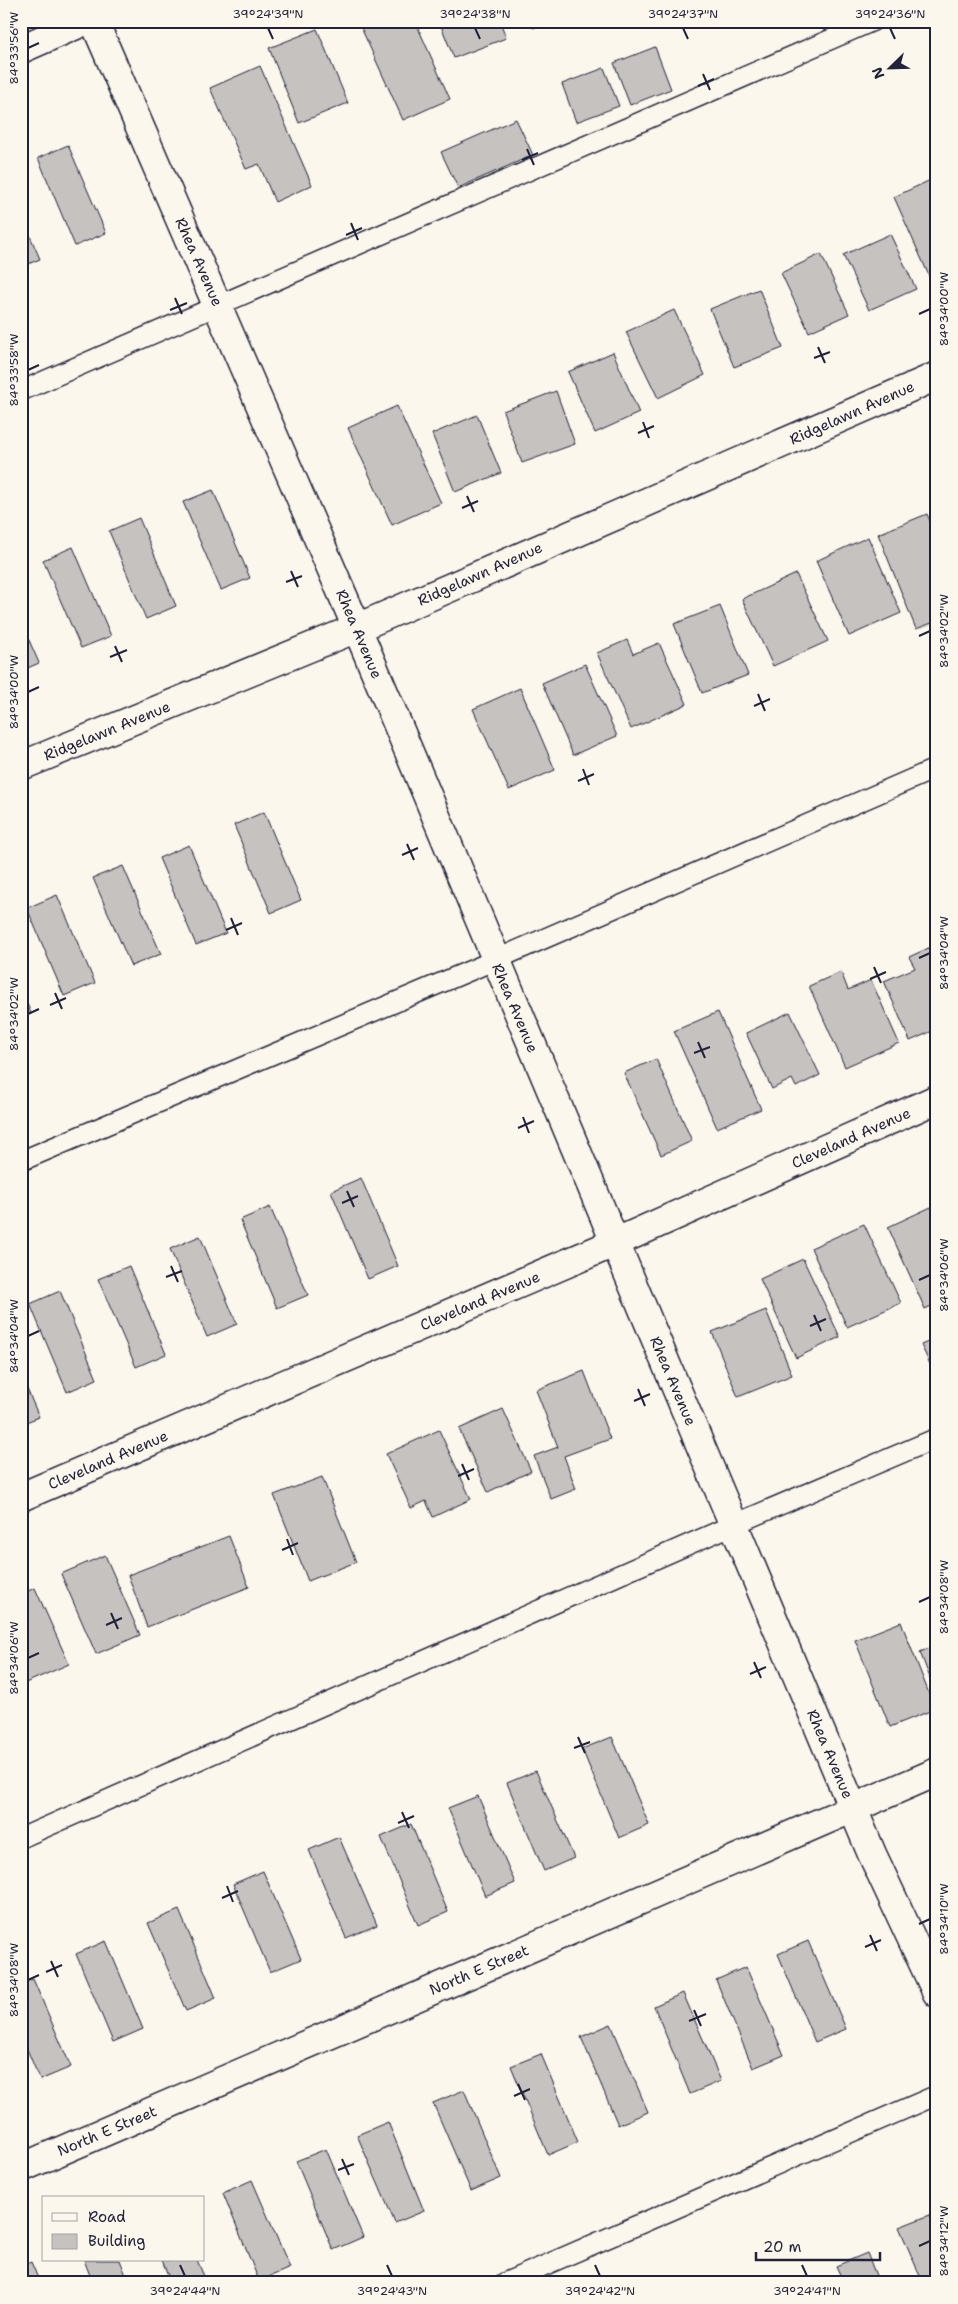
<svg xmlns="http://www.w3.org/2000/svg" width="958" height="2304" font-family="'Shantell Sans',sans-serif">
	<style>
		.building { fill: #c6c2c0; stroke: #22223b }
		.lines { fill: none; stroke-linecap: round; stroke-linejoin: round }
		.service-casing { stroke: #22223b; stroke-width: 22 }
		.minor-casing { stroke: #22223b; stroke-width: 31 }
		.tertiary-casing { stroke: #22223b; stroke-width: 31 }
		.service { stroke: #fbf7ec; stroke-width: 19 }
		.minor { stroke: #fbf7ec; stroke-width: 28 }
		.tertiary { stroke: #fbf7ec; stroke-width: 28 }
		.ticks { fill: none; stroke: #22223b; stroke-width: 2 }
		.labels { text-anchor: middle; stroke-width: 4; stroke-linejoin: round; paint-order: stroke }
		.street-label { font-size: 15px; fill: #22223b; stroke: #fbf7ec }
		.neatline { fill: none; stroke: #22223b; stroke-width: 2 }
		.ticks-label { font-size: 12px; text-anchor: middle; fill: #22223b }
	</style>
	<rect width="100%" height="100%" fill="#fbf7ec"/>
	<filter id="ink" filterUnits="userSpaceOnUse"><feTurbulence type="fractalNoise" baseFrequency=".02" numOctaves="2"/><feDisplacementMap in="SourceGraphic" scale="10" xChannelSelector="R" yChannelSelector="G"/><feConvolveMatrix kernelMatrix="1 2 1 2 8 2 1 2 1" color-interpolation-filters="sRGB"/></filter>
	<g filter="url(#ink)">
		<!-- building -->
		<g class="building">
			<polygon points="358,21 415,21 450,99 403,120"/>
			<polygon points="439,21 500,21 506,38 454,58"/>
			<polygon points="530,21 551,21 533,28"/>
			<polygon points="317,29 348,103 299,123 269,48"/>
			<polygon points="655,47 671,89 630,105 614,63"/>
			<polygon points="260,66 312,185 275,202 259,164 246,169 210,88"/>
			<polygon points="604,68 619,106 576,122 562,84"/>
			<polygon points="516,119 533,155 458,188 441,152"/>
			<polygon points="68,145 106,233 75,246 38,158"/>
			<polygon points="937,177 937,286 934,287 894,197"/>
			<polygon points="21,215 40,259 21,267"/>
			<polygon points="890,234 916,289 869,310 843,255"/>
			<polygon points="821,254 849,314 809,332 781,273"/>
			<polygon points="759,289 783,348 734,367 710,309"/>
			<polygon points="674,310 705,375 658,398 626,332"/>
			<polygon points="613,352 639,413 595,433 568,372"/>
			<polygon points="556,391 575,444 522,463 503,411"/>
			<polygon points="397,406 441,503 392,525 348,428"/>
			<polygon points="477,415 501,473 455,492 432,434"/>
			<polygon points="213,490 250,578 221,590 183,502"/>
			<polygon points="927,514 937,538 937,621 916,629 878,534"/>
			<polygon points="139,518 176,606 146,619 109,531"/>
			<polygon points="868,537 901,613 849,636 816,561"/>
			<polygon points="73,547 111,636 81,648 43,560"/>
			<polygon points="796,574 828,641 773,666 742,599"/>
			<polygon points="720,606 748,675 702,693 674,624"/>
			<polygon points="21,622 39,663 21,671"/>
			<polygon points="627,640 633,654 659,643 687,704 631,729 597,653"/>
			<polygon points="585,664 617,736 573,755 542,683"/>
			<polygon points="520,688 555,770 509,790 473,709"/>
			<polygon points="264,812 301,900 271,913 234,825"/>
			<polygon points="189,845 226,933 196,945 159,858"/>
			<polygon points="123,866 161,954 131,966 93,878"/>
			<polygon points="57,895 95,983 64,996 27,908"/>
			<polygon points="933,946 937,955 937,1029 910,1041 884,981 915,968 909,957"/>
			<polygon points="841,972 848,990 871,980 899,1043 845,1067 809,986"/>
			<polygon points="21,990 31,1013 21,1017"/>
			<polygon points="718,1012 761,1109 717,1128 674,1031"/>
			<polygon points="790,1012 820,1075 796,1087 792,1079 772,1089 746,1033"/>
			<polygon points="656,1059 692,1141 661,1155 624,1073"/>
			<polygon points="361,1178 398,1266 368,1279 331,1191"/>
			<polygon points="270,1207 308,1295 277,1308 240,1220"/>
			<polygon points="931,1207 937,1220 937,1303 925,1309 888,1227"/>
			<polygon points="864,1224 901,1303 847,1327 811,1248"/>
			<polygon points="200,1236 237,1324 207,1337 170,1249"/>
			<polygon points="803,1259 840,1337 796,1358 760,1279"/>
			<polygon points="129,1266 166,1354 136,1367 98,1279"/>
			<polygon points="60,1291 97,1379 67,1392 30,1304"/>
			<polygon points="766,1310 792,1375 738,1397 712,1332"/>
			<polygon points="937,1338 937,1379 921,1345"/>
			<polygon points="584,1371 610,1439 564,1456 576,1489 551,1499 534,1456 558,1447 536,1390"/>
			<polygon points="21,1375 39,1417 21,1424"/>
			<polygon points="503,1409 531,1471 488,1492 459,1429"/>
			<polygon points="439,1430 471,1499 433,1517 426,1501 411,1508 386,1454"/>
			<polygon points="322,1477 356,1562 308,1581 274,1495"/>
			<polygon points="229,1536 249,1587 147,1627 128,1575"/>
			<polygon points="105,1555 140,1635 96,1654 61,1574"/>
			<polygon points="35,1588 69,1664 21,1685 21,1594"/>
			<polygon points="901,1622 935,1709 890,1727 855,1640"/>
			<polygon points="937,1645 937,1696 920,1652"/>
			<polygon points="612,1737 649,1825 619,1838 582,1749"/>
			<polygon points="536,1771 574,1858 544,1871 507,1783"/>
			<polygon points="478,1796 515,1883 485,1896 448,1808"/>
			<polygon points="411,1824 448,1912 418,1925 381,1837"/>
			<polygon points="339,1837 377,1925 346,1938 309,1850"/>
			<polygon points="263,1871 301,1959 270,1972 233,1884"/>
			<polygon points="179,1910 216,1998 186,2011 148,1923"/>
			<polygon points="106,1941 143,2029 113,2042 76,1954"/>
			<polygon points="808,1941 846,2029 815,2042 778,1954"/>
			<polygon points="746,1967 784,2055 753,2068 716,1980"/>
			<polygon points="33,1979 71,2067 40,2080 21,2035 21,1984"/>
			<polygon points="683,1993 721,2081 690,2094 654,2006"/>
			<polygon points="611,2024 648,2112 618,2125 581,2037"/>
			<polygon points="541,2054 578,2142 548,2155 511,2066"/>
			<polygon points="464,2090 501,2178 471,2191 433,2103"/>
			<polygon points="388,2122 424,2211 395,2223 357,2135"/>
			<polygon points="326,2149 363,2237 333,2250 296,2161"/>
			<polygon points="252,2180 290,2268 259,2281 223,2193"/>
			<polygon points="930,2215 937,2231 937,2283 923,2283 899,2227"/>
			<polygon points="867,2253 879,2283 844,2283 836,2266"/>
			<polygon points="84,2260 120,2260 129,2283 93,2283"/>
			<polygon points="162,2260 197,2260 207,2283 171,2283"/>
			<polygon points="31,2262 40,2283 21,2283 21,2266"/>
		</g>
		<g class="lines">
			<!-- service casing -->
			<g class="service-casing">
				<g id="service">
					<polyline points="21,391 873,21"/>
					<polyline points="21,1161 495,960 937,768"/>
					<polyline points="21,1838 735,1524 937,1438"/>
					<polyline points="504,2283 937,2095"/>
				</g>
			</g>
			<!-- minor casing -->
			<g class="minor-casing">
				<g id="minor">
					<polyline points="21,49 85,21"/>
					<polyline points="21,766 357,628 937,376"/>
					<polyline points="21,1497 614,1243 937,1099"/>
					<polyline points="21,2168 937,1772"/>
				</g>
			</g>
			<!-- tertiary casing -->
			<g class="tertiary-casing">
				<polyline id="tertiary" points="94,21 357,628 872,1854 937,1993"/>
			</g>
			<!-- service -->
			<use href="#service" class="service"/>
			<!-- minor -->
			<use href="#minor" class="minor"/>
			<!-- tertiary -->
			<use href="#tertiary" class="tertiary"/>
		</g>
	</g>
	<!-- ticks -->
	<path class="ticks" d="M268 28 273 39M475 28 480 39M683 28 688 39M890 28 895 39M28 48 39 43M703 74 710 90M698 86 714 79M527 149 534 165M522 160 538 153M351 223 358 240M346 235 362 228M175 298 182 314M170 310 187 303M919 314 930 309M818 347 825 363M814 358 830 352M28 370 39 365M643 422 649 438M638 433 654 426M467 496 474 512M462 508 478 501M291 571 298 587M286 582 302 576M919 636 930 631M115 646 122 662M110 657 127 650M28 692 39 687M758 694 765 711M754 706 770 699M583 769 589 785M578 781 594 774M407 844 414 860M402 855 418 848M231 918 238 935M226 930 242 923M919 958 930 953M874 967 881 983M870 979 886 972M55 993 62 1009M50 1005 66 998M28 1014 39 1009M698 1042 705 1058M694 1053 710 1047M523 1117 529 1133M518 1128 534 1121M347 1191 354 1207M342 1203 358 1196M171 1266 178 1282M166 1277 182 1271M919 1280 930 1275M814 1315 821 1331M810 1326 826 1319M28 1336 39 1331M638 1389 645 1406M634 1401 650 1394M462 1464 469 1480M458 1476 474 1469M287 1539 293 1555M282 1550 298 1543M919 1602 930 1597M111 1613 118 1629M106 1625 122 1618M28 1658 39 1653M754 1662 761 1678M750 1674 766 1667M578 1737 585 1753M574 1748 590 1742M402 1812 409 1828M398 1823 414 1816M227 1886 233 1902M222 1898 238 1891M919 1924 930 1919M870 1935 877 1951M865 1947 881 1940M51 1961 58 1977M46 1972 62 1965M28 1980 39 1975M694 2010 701 2026M689 2021 706 2014M518 2084 525 2100M514 2096 530 2089M342 2159 349 2175M338 2170 354 2164M919 2246 930 2241M180 2265 185 2276M387 2265 392 2276M595 2265 600 2276M802 2265 807 2276"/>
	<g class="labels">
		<!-- street labels -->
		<g class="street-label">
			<text transform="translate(199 262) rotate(66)" y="5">Rhea Avenue</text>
			<text transform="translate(852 413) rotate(-24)" y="5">Ridgelawn Avenue</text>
			<text transform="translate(480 574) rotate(-24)" y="5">Ridgelawn Avenue</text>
			<text transform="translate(359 634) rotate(67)" y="5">Rhea Avenue</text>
			<text transform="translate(107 731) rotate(-22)" y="5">Ridgelawn Avenue</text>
			<text transform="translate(515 1008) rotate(67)" y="5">Rhea Avenue</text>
			<text transform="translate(851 1138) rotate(-24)" y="5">Cleveland Avenue</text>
			<text transform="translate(480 1301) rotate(-23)" y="5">Cleveland Avenue</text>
			<text transform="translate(673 1381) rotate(67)" y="5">Rhea Avenue</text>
			<text transform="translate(108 1460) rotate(-23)" y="5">Cleveland Avenue</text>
			<text transform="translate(830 1754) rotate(67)" y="5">Rhea Avenue</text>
			<text transform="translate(479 1970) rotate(-23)" y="5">North E Street</text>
			<text transform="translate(107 2131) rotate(-23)" y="5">North E Street</text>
		</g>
	</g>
	<!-- margin -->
	<rect width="958" height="2304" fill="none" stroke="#fbf7ec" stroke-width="55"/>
	<!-- legend -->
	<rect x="42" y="2196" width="162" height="65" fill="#fbf7ec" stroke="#a4a2a5"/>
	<rect x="52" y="2213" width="25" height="8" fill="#fbf7ec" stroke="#a4a2a5"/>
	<text x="88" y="2222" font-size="15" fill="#22223b">Road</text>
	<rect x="52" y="2234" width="25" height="15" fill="#c6c2c0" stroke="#a4a2a5"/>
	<text x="88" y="2246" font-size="15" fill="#22223b">Building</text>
	<!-- north arrow -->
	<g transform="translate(890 68) rotate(247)" stroke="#fbf7ec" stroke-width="4" paint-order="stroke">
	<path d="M0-4L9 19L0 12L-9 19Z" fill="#22223b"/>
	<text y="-8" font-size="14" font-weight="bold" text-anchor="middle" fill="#22223b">N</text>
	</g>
	<!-- scale -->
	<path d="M756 2252v8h124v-8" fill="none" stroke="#22223b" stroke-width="2.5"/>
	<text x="763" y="2252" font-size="15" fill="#22223b" stroke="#fbf7ec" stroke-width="4" paint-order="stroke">20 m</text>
	<rect x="28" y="28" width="902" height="2248" class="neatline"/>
	<g class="ticks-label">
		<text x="268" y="18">39°24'39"N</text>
		<text x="475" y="18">39°24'38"N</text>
		<text x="683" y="18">39°24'37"N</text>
		<text x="890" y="18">39°24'36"N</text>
		<text transform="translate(14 48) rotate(-90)" y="4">84°33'56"W</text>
		<text transform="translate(944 309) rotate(-90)" y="4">84°34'00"W</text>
		<text transform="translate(14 370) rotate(-90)" y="4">84°33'58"W</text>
		<text transform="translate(944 631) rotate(-90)" y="4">84°34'02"W</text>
		<text transform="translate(14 692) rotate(-90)" y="4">84°34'00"W</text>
		<text transform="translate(944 953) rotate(-90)" y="4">84°34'04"W</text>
		<text transform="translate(14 1014) rotate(-90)" y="4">84°34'02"W</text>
		<text transform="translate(944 1275) rotate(-90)" y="4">84°34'06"W</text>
		<text transform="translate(14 1336) rotate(-90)" y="4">84°34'04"W</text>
		<text transform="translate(944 1597) rotate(-90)" y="4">84°34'08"W</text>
		<text transform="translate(14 1658) rotate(-90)" y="4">84°34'06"W</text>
		<text transform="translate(944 1919) rotate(-90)" y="4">84°34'10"W</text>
		<text transform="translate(14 1980) rotate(-90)" y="4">84°34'08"W</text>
		<text transform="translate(944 2241) rotate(-90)" y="4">84°34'12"W</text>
		<text x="185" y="2295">39°24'44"N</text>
		<text x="392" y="2295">39°24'43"N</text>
		<text x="600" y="2295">39°24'42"N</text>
		<text x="807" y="2295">39°24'41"N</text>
	</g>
</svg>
